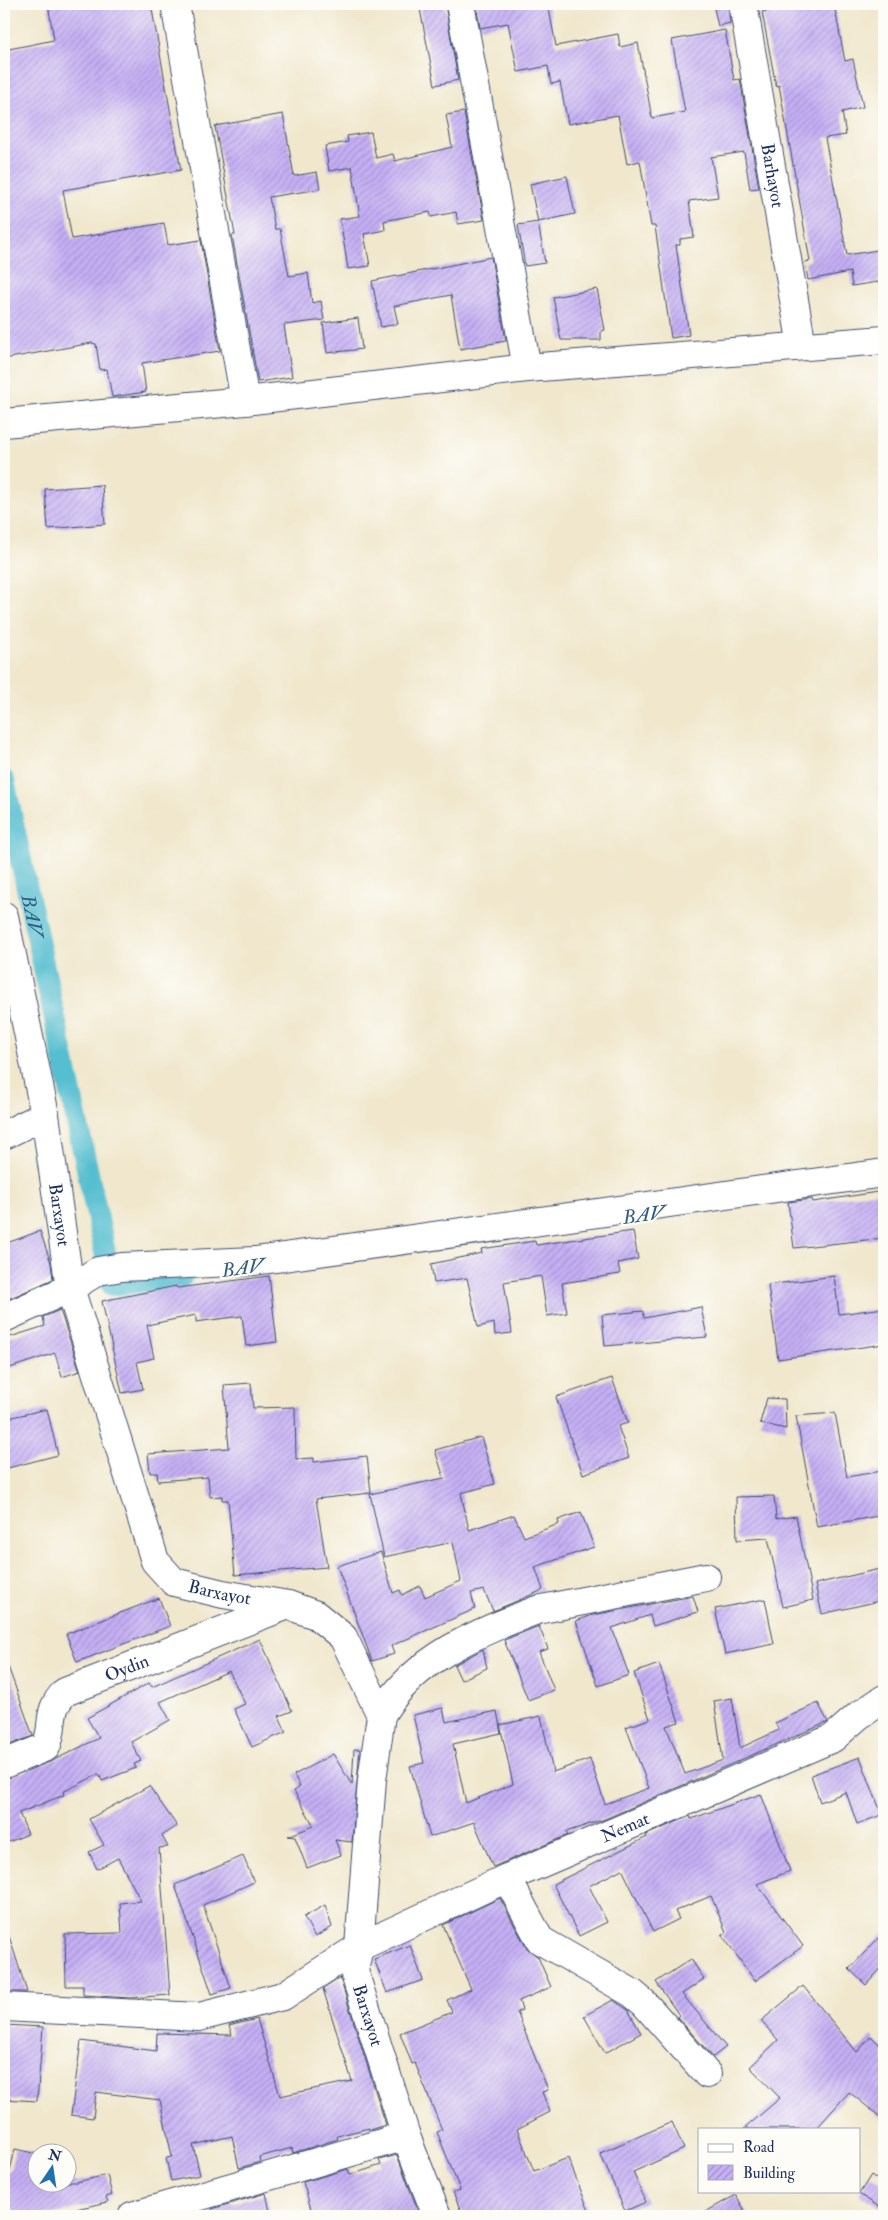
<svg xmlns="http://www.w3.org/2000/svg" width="888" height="2220" font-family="'IM FELL Double Pica',serif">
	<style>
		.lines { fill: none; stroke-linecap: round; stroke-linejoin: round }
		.canal { stroke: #54bed0; stroke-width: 22 }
		.building { fill: url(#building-hatch) }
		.minor-casing { stroke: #3b4b6e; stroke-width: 30 }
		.minor { stroke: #fff; stroke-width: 28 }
		.labels { text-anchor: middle; stroke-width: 4.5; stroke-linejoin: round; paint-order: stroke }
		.street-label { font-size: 18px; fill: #1b2f5e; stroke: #fdfcf7 }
		.water-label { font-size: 19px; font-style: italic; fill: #2c5a80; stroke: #fdfcf7 }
	</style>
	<defs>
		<pattern id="building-hatch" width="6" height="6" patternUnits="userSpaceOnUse" patternTransform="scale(1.25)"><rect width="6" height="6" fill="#c6b0f5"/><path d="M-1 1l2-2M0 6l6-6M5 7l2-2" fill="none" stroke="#a090ca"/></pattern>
	</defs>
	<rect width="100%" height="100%" fill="#fdfcf7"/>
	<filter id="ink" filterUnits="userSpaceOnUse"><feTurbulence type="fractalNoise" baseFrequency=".02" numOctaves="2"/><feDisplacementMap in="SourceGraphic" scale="10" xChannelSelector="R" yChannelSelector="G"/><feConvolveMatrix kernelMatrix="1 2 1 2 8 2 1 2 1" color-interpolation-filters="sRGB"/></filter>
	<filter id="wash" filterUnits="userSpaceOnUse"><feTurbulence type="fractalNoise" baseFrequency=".0096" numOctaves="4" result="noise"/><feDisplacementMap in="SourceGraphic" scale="20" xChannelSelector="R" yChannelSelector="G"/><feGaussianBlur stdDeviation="1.12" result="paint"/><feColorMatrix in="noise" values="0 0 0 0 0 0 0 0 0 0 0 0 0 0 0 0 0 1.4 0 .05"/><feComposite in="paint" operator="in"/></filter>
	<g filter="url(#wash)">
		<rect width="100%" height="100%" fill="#f0e7cc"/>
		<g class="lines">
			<!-- canal -->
			<path class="canal" id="s1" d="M4 781 112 1285 182 1276"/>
		</g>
		<g id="blocks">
			<!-- building -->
			<g class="building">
				<polygon points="48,4 151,4 181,170 63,190 72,239 164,223 168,245 201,240 220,351 142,363 146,392 112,397 107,369 100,370 96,344 92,343 4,359 4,50 54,40"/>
				<polygon points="419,4 445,4 458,80 435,85"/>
				<polygon points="476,4 548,4 556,46 618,34 620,47 638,43 652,118 685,112 672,40 725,30 734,80 740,79 759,188 750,189 744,152 711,157 718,197 689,201 694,237 680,239 680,245 676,245 689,335 671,338 655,226 651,226 640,161 627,164 618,115 568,124 560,82 551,84 548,66 518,72 508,23 480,28"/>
				<polygon points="713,4 728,4 730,23 718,26"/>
				<polygon points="808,4 834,4 845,61 853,59 863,107 842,112 846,135 825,138 847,255 884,249 884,281 852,286 850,272 808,280 805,262 810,261 779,85 776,86 762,12"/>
				<polygon points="464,112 484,220 458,224 456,212 431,217 430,212 384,221 385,230 364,234 370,266 348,269 340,219 360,216 352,167 329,171 325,146 348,142 347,136 371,132 376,158 393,154 395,161 452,147 446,115"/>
				<polygon points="283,114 294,176 317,172 320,189 269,197 275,229 280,229 289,276 308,273 312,303 321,301 324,320 284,325 292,377 258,382 232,235 235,235 215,126"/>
				<polygon points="567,176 575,214 538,222 530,184"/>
				<polygon points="538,222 545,263 525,266 518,225"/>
				<polygon points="491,257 506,341 460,349 451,295 394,306 398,324 381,327 372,281"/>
				<polygon points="597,289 605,330 601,331 601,340 561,340 553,297"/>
				<polygon points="358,318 362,349 327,353 323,323"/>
				<polygon points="102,485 105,524 48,529 45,489"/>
				<polygon points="884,1191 884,1238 794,1248 788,1202 812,1199 813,1202"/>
				<polygon points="40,1231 51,1263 53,1279 4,1301 4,1244"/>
				<polygon points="633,1231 638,1259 618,1263 620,1274 562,1283 567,1313 547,1316 541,1276 504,1282 512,1333 495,1335 494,1323 478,1327 467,1278 434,1283 431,1264 482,1253 481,1249 535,1241 536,1245"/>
				<polygon points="269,1276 277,1342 246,1346 242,1316 196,1322 196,1315 147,1325 154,1358 137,1362 143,1389 122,1393 102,1301 176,1286 177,1288"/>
				<polygon points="834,1276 839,1314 884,1308 884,1344 778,1359 768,1285"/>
				<polygon points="701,1307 707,1337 605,1346 602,1315 643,1311 644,1318"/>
				<polygon points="60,1310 80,1371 62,1377 55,1353 4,1370 4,1339 45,1326 43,1317"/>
				<polygon points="612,1378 628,1423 618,1426 629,1458 583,1474 556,1397"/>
				<polygon points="251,1383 253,1408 295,1407 296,1459 314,1458 314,1462 367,1456 371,1493 316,1499 327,1567 235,1575 228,1500 222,1500 222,1496 210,1497 208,1477 158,1481 157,1473 150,1473 148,1454 229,1448 224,1385"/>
				<polygon points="767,1398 785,1399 786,1429 760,1423"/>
				<polygon points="47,1409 58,1455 4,1469 4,1419"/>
				<polygon points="835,1413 847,1477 882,1471 884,1515 817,1527 796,1416"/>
				<polygon points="481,1437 495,1484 461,1493 469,1530 514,1515 524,1537 559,1524 558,1520 581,1512 594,1547 535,1567 543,1590 493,1611 484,1590 471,1593 475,1609 391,1646 394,1654 372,1661 337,1566 381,1552 393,1593 400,1590 402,1595 420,1586 425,1597 461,1581 453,1542 384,1557 370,1494 444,1478 435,1450"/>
				<polygon points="774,1496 776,1519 796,1516 813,1600 783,1607 768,1538 737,1540 736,1497"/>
				<polygon points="884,1568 884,1600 822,1614 815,1584"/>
				<polygon points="693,1596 698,1612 653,1626 650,1615 612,1628 629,1675 598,1686 576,1621 593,1615"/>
				<polygon points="159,1598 170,1626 77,1662 66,1634"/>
				<polygon points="765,1599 774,1644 725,1654 715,1609"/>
				<polygon points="539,1626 548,1649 539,1652 554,1690 528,1700 504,1640"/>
				<polygon points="260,1639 292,1711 279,1716 286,1732 252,1747 234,1709 245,1704 229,1671 160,1702 170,1720 131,1742 141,1761 134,1764 136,1768 102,1781 99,1774 63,1792 64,1795 19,1813 28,1834 4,1844 4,1779 52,1761 99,1738 87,1718 149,1683 152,1687"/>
				<polygon points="483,1649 487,1668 461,1680 454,1665"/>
				<polygon points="4,1661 6,1661 33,1736 4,1747"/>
				<polygon points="659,1664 679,1722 666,1726 685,1774 723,1760 714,1701 732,1698 740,1748 779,1730 775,1723 818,1703 828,1722 605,1819 566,1832 568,1835 493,1867 474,1822 430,1837 410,1766 424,1763 413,1715 443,1708 446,1722 497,1711 501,1733 453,1744 466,1803 513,1784 500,1725 541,1716 553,1772 590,1759 605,1804 649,1788 626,1727 650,1719 634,1673"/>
				<polygon points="354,1749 360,1749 352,1842 335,1840 341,1855 307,1868 295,1837 288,1836 314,1826 294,1791 300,1787 294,1775 333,1754 352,1785"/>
				<polygon points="860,1757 882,1815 857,1824 846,1792 820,1802 811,1775"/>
				<polygon points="149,1786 177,1826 162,1836 168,1847 159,1848 170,1995 130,1998 83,1995 83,1986 66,1986 65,1934 122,1933 120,1903 141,1901 118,1858 97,1869 89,1852 104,1845 89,1819"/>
				<polygon points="761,1794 790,1871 757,1884 803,1946 755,1981 722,1935 726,1932 711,1896 675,1911 679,1919 653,1932 622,1869 589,1886 607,1922 579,1936 553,1884 647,1837 646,1835 690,1816 691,1819"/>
				<polygon points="243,1856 254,1882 203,1905 231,1988 212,1994 175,1885"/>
				<polygon points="500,1898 526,1947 538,1957 551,1987 519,2001 522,2010 517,2012 548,2090 542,2092 550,2112 517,2129 534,2171 568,2158 591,2216 463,2216 453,2192 460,2190 437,2132 442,2130 415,2063 412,2064 400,2033 452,2012 447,2000 471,1989 443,1925"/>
				<polygon points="325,1905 332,1927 315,1937 304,1917"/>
				<polygon points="4,1930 7,1930 27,1992 4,1992"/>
				<polygon points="884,1932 884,1965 866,1985 849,1969"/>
				<polygon points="410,1945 423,1980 387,1993 374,1959"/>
				<polygon points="691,1959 704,1979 682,1994 726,2047 713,2057 677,2017 679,2015 656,1982"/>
				<polygon points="340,1978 386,2125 369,2130 369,2128 337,2136 338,2139 293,2153 292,2148 259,2157 260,2162 239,2168 232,2136 193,2145 200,2175 171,2181 166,2158 172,2157 160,2100 96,2092 93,2118 71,2115 81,2041 156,2051 157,2033 232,2035 229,2026 257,2019 280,2096 352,2081 323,1989"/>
				<polygon points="803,1986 857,2052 871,2036 884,2049 884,2120 849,2092 816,2129 744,2129 780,2098 750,2067 778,2040 761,2021"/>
				<polygon points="613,2000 628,2010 641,2033 605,2053 584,2016"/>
				<polygon points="4,2025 43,2027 37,2101 4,2099"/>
				<polygon points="672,2122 684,2149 633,2172 646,2202 625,2211 600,2153"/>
				<polygon points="15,2149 38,2154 38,2182 76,2182 107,2175 112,2195 106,2197 108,2202 44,2216 4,2216 4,2169 10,2171"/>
				<polygon points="397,2155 420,2216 313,2216 303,2182 348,2169 350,2175 381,2165 379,2160"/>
				<polygon points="871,2175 884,2184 884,2210 859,2194"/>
				<polygon points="266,2193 271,2216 213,2216 212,2209"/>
				<polygon points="736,2195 748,2216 698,2216"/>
			</g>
		</g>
	</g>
	<g filter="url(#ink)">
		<use href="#blocks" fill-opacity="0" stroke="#3b4b6e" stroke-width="1"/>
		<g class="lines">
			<!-- minor casing -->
			<g class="minor-casing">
				<g id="minor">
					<polyline points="175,4 245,401"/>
					<polyline points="460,4 527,368"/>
					<path id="s2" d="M743 4 802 346"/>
					<polyline points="4,423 245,401 527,368 884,340"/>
					<path id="s3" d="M4 916 45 1115 70 1288 155 1561 174 1582 223 1594 288 1605 316 1615 343 1637 381 1715 372 1780 359 1947 354 1971 406 2136 437 2216"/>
					<polyline points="4,1135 45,1115"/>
					<polyline points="4,1318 70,1288 98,1271 122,1267 255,1261 884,1173"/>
					<path d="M381 1715C414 1658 477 1633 537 1610L706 1577"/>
					<path id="s4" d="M4 1764 46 1747C56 1724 45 1713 65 1692L288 1605"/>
					<polyline points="507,1878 540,1940 632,1993 644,2003 707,2074"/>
					<path id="s5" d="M4 2007 199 2017 283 1996 359 1947 507 1878 833 1738 858 1716 884 1699"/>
					<polyline points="132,2216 406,2136"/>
				</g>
			</g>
			<!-- minor -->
			<use href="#minor" class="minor"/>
		</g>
	</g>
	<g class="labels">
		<!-- street labels -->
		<g class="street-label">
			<text dy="6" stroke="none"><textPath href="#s2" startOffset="174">Barhayot</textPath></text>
			<text dy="6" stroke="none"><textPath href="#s3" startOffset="304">Barxayot</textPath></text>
			<text dy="6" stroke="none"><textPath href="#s3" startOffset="739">Barxayot</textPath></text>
			<text dy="6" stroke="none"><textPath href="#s4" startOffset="171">Oydin</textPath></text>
			<text dy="6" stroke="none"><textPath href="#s5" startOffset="664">Nemat</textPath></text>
			<text dy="6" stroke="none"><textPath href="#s3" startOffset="1264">Barxayot</textPath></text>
		</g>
		<!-- water labels -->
		<g class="water-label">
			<text dy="7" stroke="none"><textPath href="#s1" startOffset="138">BAV</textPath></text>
			<text transform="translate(644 1214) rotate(-8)" y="7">BAV</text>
			<text transform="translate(243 1267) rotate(-8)" y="7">BAV</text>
		</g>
	</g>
	<!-- margin -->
	<rect width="888" height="2220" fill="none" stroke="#fdfcf7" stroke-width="20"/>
	<!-- legend -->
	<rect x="698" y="2128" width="162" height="65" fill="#fdfcf7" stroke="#a3aaba"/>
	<rect x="708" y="2144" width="25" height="8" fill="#ffffff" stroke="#a3aaba"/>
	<text x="743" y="2152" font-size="15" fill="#1b2f5e">Road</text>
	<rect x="708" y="2165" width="25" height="15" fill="url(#building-hatch)" stroke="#a3aaba"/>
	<text x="743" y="2178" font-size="15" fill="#1b2f5e">Building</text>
	<!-- north arrow -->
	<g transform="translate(52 2168) rotate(13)"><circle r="24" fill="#fdfcf7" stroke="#a3aaba"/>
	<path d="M0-4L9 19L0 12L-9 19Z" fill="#1f6fb2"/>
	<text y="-8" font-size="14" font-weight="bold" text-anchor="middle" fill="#1b2f5e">N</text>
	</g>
</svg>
